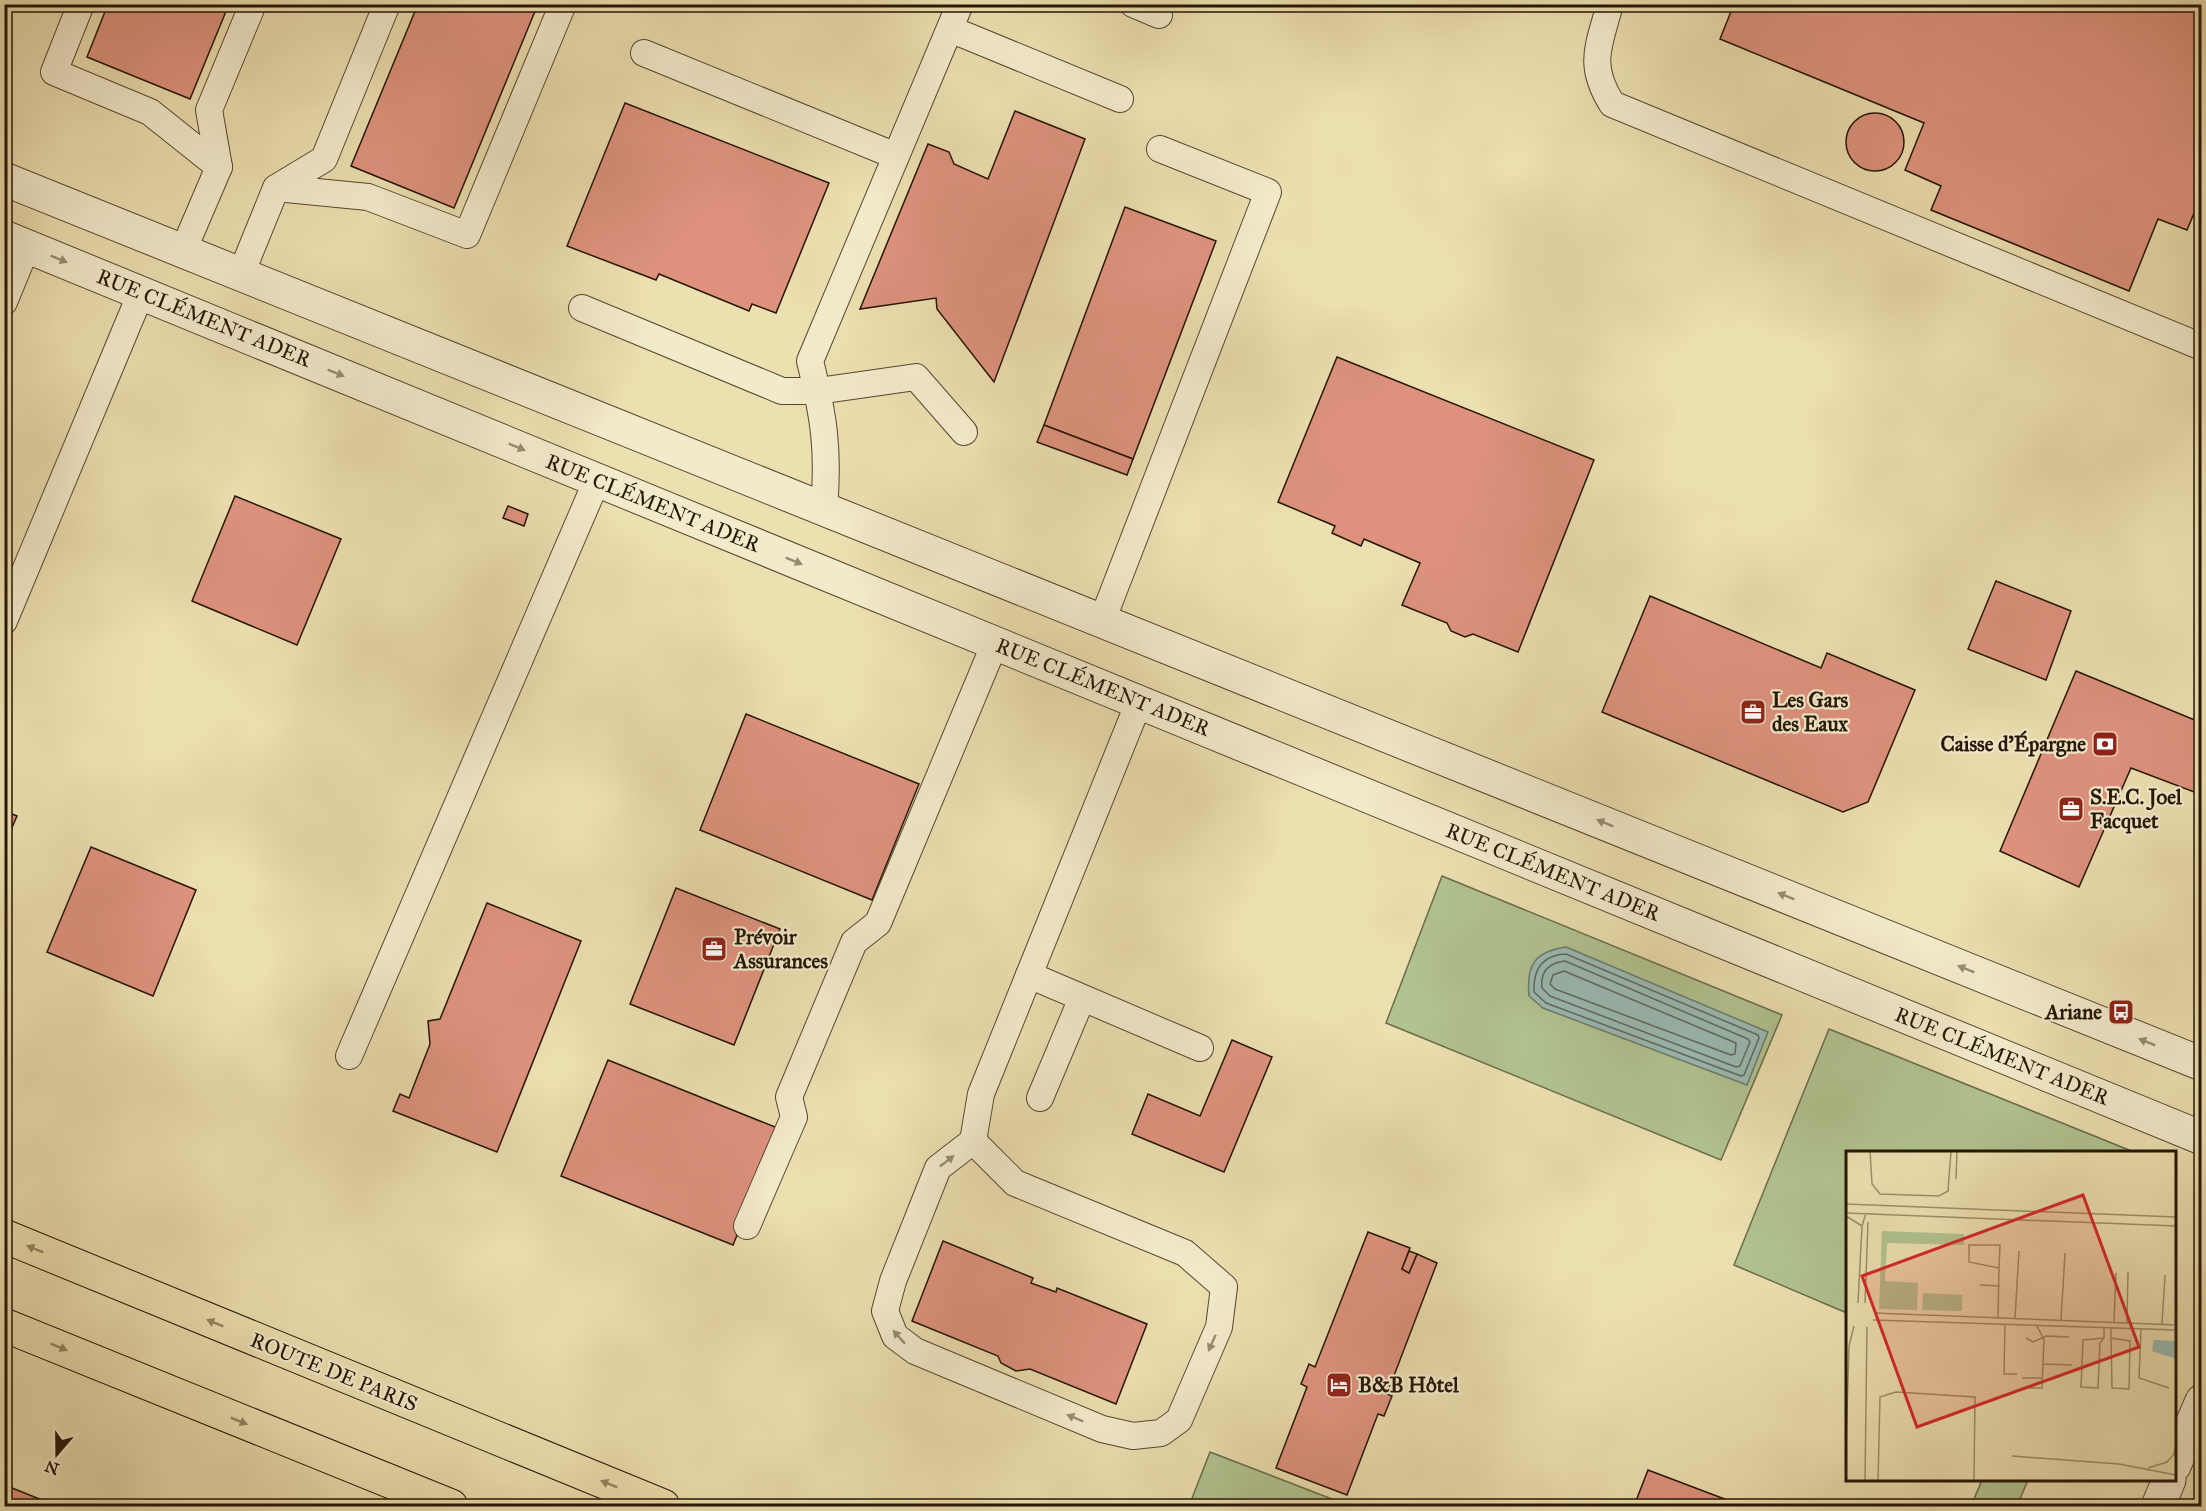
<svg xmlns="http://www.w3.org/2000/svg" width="2206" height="1511" font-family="'IM FELL Great Primer',serif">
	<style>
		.green { fill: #b1c390; stroke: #6a6c4a; stroke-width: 1.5 }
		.water { fill: #9abbb4; stroke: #6b796e; stroke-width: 1.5 }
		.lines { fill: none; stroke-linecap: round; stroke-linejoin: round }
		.shore { stroke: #5f685c; stroke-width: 1.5 }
		.building { fill: #de927e; stroke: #241604; stroke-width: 1.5 }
		.service-casing { stroke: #56482f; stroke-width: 28 }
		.minor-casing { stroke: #56482f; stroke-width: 35 }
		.primary-casing { stroke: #241604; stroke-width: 35 }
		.service { stroke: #f3eacc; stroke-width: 26 }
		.minor { stroke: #f3eacc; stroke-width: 33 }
		.primary { stroke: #ecdfb0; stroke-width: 33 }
		.oneway { fill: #968b72 }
		.oneway2 { fill: #928563 }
		.labels { text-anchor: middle; stroke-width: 4.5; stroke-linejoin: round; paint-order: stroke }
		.street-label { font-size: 21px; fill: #241604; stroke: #f3eacc }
		.poi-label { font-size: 21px; font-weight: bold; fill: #241604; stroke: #f3eacc; text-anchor: start }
		.inset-road { fill: none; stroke: #9c8f6b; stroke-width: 1.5 }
		.view { fill: #d62828; fill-opacity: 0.15; stroke: #d62828; stroke-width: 3 }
		.inset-edge { fill: none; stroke: #241604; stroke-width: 3 }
	</style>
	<rect width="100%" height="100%" fill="#ecdfb0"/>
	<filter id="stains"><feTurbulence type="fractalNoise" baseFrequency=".00333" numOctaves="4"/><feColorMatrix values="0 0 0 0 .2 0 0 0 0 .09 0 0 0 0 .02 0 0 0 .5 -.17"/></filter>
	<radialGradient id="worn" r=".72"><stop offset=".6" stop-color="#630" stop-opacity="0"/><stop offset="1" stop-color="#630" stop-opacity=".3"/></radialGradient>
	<!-- green -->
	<g class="green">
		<polygon points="1442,876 1782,1015 1721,1160 1386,1023"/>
		<polygon points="1829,1029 2134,1152 1848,1152 1847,1313 1734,1265"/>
		<polygon points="1210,1452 1350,1506 1189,1506"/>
		<polygon points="1982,1480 2028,1480 2017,1506 1971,1506"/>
	</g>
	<!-- water -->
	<path class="water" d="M1566 947 1768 1032 1747 1085 1543 1008 1529 996C1526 964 1535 952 1566 947Z"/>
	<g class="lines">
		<!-- shore -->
		<g class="shore">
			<path d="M1566 954 1758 1035 1759 1038 1744 1075 1741 1076 1546 1003 1534 992C1533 968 1543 955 1566 954Z"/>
			<path d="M1565 961 1748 1039 1750 1042 1740 1066 1736 1067 1550 996 1542 988C1540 971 1549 963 1565 961Z"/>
			<polygon points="1564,971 1736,1043 1735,1054 1731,1055 1555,989 1550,984 1553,975"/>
		</g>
	</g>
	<!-- building -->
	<g class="building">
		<polygon points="108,4 229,4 190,99 87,57"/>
		<polygon points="418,4 538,4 454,208 351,166"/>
		<polygon points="1734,4 2202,4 2202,194 2187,230 2158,219 2129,291 1931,210 1941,186 1905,170 1924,123 1720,39"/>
		<polygon points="625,103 829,183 776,313 752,304 749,311 659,274 656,280 567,246"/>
		<polygon points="1015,111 1085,139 994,382 937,309 936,298 860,309 928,144 949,152 954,164 988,179"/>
		<circle cx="1875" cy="142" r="29"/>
		<polygon points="1125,207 1216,241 1133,459 1044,425"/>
		<polygon points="1337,357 1594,460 1518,652 1473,634 1465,637 1451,631 1447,623 1402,605 1420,563 1364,539 1361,546 1332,533 1335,526 1278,502"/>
		<polygon points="1044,425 1133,459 1127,475 1037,442"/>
		<polygon points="235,496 341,539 297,645 192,601"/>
		<polygon points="508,506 528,514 524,526 503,518"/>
		<polygon points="1996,581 2071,611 2046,680 1968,649"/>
		<polygon points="1650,596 1821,668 1827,653 1915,690 1868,802 1843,812 1602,712"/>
		<polygon points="2076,671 2202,723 2202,795 2131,768 2079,887 2000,851"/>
		<polygon points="746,714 919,784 872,900 700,830"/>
		<polygon points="4,811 17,816 4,846"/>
		<polygon points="91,847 196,890 153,996 47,952"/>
		<polygon points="676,888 780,929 734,1045 630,1004"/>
		<polygon points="487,903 581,941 497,1152 393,1111 400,1094 409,1098 430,1044 428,1021 440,1019"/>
		<polygon points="1232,1040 1272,1057 1224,1172 1132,1134 1148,1094 1200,1116"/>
		<polygon points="608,1060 780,1129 733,1245 561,1176"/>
		<polygon points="1368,1232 1410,1248 1402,1269 1409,1273 1417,1254 1437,1263 1387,1394 1392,1396 1384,1416 1378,1414 1347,1495 1276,1468 1307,1387 1301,1384 1309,1364 1315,1367"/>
		<polygon points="943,1241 1033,1278 1031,1283 1056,1292 1057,1288 1147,1324 1116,1404 1030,1369 1016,1371 1001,1363 998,1356 912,1321"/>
		<polygon points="1409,1251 1417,1254 1409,1273 1402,1269"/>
		<polygon points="1648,1470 1743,1506 1634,1506"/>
		<polygon points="7,1486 57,1506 4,1506"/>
	</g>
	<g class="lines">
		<!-- service casing -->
		<g class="service-casing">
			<g id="service">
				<polyline points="81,4 54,72 150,112 219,167"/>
				<polyline points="1133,4 1159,15"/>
				<path d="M1610 4C1599 46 1587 64 1612 104L2202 347"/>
				<polyline points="950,29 1120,99"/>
				<polyline points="644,53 896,156"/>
				<polyline points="276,188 368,197 467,235 563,4"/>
				<polyline points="183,251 219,167 209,110 253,4"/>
				<polyline points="241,274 276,188 324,159 387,4"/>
				<polyline points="4,302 27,246"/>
				<polyline points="582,308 782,391 818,391 916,377 964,432"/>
				<path d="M824 509C829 451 824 417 810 361L960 4"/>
				<polyline points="4,621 141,293"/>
				<polyline points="1102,621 1268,192 1160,149"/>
				<polyline points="1029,975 1200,1048"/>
				<polyline points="349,1056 597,480"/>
				<polyline points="1040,1098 1082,998"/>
				<polyline points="973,1141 938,1168 893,1281 885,1311 895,1336 915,1351 1102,1429 1133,1436 1161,1433 1179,1420 1219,1327 1224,1287 1185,1253 1015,1183 973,1141 981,1094 1139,702"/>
				<polyline points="747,1226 794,1117 789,1097 854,942 878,923 995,643"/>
			</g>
		</g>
		<!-- minor casing -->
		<g class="minor-casing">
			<g id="minor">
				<polyline points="4,179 2202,1064"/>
				<polyline points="4,237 2202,1138"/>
				<polyline points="2174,1466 2202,1401"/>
				<polyline points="2158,1506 2169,1480"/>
			</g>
		</g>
		<!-- primary casing -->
		<g class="primary-casing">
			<g id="primary">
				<polyline points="4,1236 663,1506"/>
				<polyline points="4,1325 451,1506"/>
			</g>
		</g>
		<!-- service -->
		<use href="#service" class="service"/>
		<!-- minor -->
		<use href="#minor" class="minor"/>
		<!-- primary -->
		<use href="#primary" class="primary"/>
	</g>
	<!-- one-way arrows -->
	<defs><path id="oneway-solid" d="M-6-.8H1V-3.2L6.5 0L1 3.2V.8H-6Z" transform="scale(1.5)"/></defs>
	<g class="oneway">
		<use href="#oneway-solid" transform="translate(59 259) rotate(22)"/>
		<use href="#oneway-solid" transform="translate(336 373) rotate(22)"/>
		<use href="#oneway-solid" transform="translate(517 447) rotate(22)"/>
		<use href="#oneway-solid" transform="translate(794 561) rotate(22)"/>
		<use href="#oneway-solid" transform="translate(1605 823) rotate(-158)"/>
		<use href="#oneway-solid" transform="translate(1786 896) rotate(-158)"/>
		<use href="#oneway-solid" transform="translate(1966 969) rotate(-158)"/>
		<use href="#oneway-solid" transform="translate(2147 1042) rotate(-158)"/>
		<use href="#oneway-solid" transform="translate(947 1161) rotate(-38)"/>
		<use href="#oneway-solid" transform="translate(899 1337) rotate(-132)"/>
		<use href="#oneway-solid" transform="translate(1212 1343) rotate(114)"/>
		<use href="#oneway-solid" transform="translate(1075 1418) rotate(-157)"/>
	</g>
	<g class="oneway2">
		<use href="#oneway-solid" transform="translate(35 1249) rotate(-158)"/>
		<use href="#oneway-solid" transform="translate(215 1323) rotate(-158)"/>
		<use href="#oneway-solid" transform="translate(59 1347) rotate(22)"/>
		<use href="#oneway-solid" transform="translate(239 1421) rotate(22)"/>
		<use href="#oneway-solid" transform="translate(609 1484) rotate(-158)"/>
	</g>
	<!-- icons -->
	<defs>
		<g id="office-square" transform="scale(1.35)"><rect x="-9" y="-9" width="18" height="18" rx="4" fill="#8f2418" stroke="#f3eacc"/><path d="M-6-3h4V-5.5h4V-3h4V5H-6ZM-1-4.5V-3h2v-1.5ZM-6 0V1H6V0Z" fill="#fff"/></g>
		<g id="bank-square" transform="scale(1.35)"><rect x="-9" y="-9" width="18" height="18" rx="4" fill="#8f2418" stroke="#f3eacc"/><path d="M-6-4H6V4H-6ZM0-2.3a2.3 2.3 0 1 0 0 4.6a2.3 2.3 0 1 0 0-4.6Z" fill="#fff"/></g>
		<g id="bus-square" transform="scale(1.35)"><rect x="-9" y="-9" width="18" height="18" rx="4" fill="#8f2418" stroke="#f3eacc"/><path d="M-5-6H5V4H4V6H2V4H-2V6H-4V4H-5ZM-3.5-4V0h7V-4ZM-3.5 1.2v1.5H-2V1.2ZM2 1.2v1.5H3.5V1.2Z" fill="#fff"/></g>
		<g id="hotel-square" transform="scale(1.35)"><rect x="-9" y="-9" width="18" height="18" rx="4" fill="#8f2418" stroke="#f3eacc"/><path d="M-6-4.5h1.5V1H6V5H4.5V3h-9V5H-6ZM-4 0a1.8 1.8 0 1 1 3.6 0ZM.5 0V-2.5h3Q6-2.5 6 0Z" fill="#fff"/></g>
	</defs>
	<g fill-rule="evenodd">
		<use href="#office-square" x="1753" y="712"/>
		<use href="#bank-square" x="2105" y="744"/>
		<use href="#office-square" x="2071" y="809"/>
		<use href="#office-square" x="714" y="949"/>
		<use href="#bus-square" x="2121" y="1012"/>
		<use href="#hotel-square" x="1339" y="1385"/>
	</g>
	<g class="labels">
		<!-- street labels -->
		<g class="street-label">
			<text transform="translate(204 318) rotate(22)" y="7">RUE CLÉMENT ADER</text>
			<text transform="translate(653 503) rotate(22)" y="7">RUE CLÉMENT ADER</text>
			<text transform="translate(1103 687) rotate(22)" y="7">RUE CLÉMENT ADER</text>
			<text transform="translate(1553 872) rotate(22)" y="7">RUE CLÉMENT ADER</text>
			<text transform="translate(2002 1056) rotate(22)" y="7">RUE CLÉMENT ADER</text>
			<text transform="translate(334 1372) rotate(22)" y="7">ROUTE DE PARIS</text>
		</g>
		<!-- poi labels -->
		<g class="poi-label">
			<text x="1772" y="707">Les Gars<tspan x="1772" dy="24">des Eaux</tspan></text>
			<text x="2086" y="751" text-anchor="end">Caisse d'Épargne</text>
			<text x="2090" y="804">S.E.C. Joel<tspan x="2090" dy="24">Facquet</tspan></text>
			<text x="734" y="944">Prévoir<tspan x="734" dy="24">Assurances</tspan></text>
			<text x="2102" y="1019" text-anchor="end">Ariane</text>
			<text x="1358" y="1392">B&amp;B Hôtel</text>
		</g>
	</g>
	<!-- overview -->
	<g transform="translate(1846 1151)">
		<rect width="330" height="330" fill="#ecdfb0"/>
		<path d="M36 80 118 83V94L41 92 39 130 72 132 71 159 33 158ZM77 142 116 144V160L76 159Z" fill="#b1c390"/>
		<path d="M308 189 330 190V208L306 200Z" fill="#9abbb4"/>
		<path class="inset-road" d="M24 0 26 33 34 43 93 45 102 40 105 0M110 28 111 0M0 53 330 66M0 62 330 75M0 65 16 75M134 134 154 135M12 152 16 75 20 62M19 152 22 71M28 162 330 174M152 167 153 117 123 111V94H154L153 117M169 167 173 100M27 169 330 179M215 169 219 102M268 171 270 122M281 172 282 121M316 173 319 124M159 174 158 223H171M295 178 293 227 323 237M180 187 187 191 200 185 223 186M258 187 237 189 235 236 252 237 254 192 258 187V177M265 187 266 237 283 238 284 190 265 187V177M197 213 226 214M176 227H196M176 237H196L198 189 191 175M0 297 3 195 8 175M166 305 273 313 330 324M302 317 321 311 328 303 330 292M19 330 21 176M32 330 34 246 50 241 129 246 128 330"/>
		<path class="view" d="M237 44 293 196 71 276 16 125Z"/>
		<rect width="330" height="330" class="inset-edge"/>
	</g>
	<!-- margin -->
	<rect width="2206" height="1511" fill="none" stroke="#ecdfb0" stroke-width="24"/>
	<rect x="6" y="6" width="2194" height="1499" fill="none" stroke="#241604" stroke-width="3"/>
	<rect x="12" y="12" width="2182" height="1487" fill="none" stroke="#241604" stroke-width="1.5"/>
	<!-- north arrow -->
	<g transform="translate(57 1454) rotate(200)" stroke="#f3eacc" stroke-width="4.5" paint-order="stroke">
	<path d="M0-4.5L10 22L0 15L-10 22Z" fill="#241604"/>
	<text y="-9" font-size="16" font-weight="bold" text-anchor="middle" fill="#241604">N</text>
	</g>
	<rect width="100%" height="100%" filter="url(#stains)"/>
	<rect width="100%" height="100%" fill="url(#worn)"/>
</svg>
